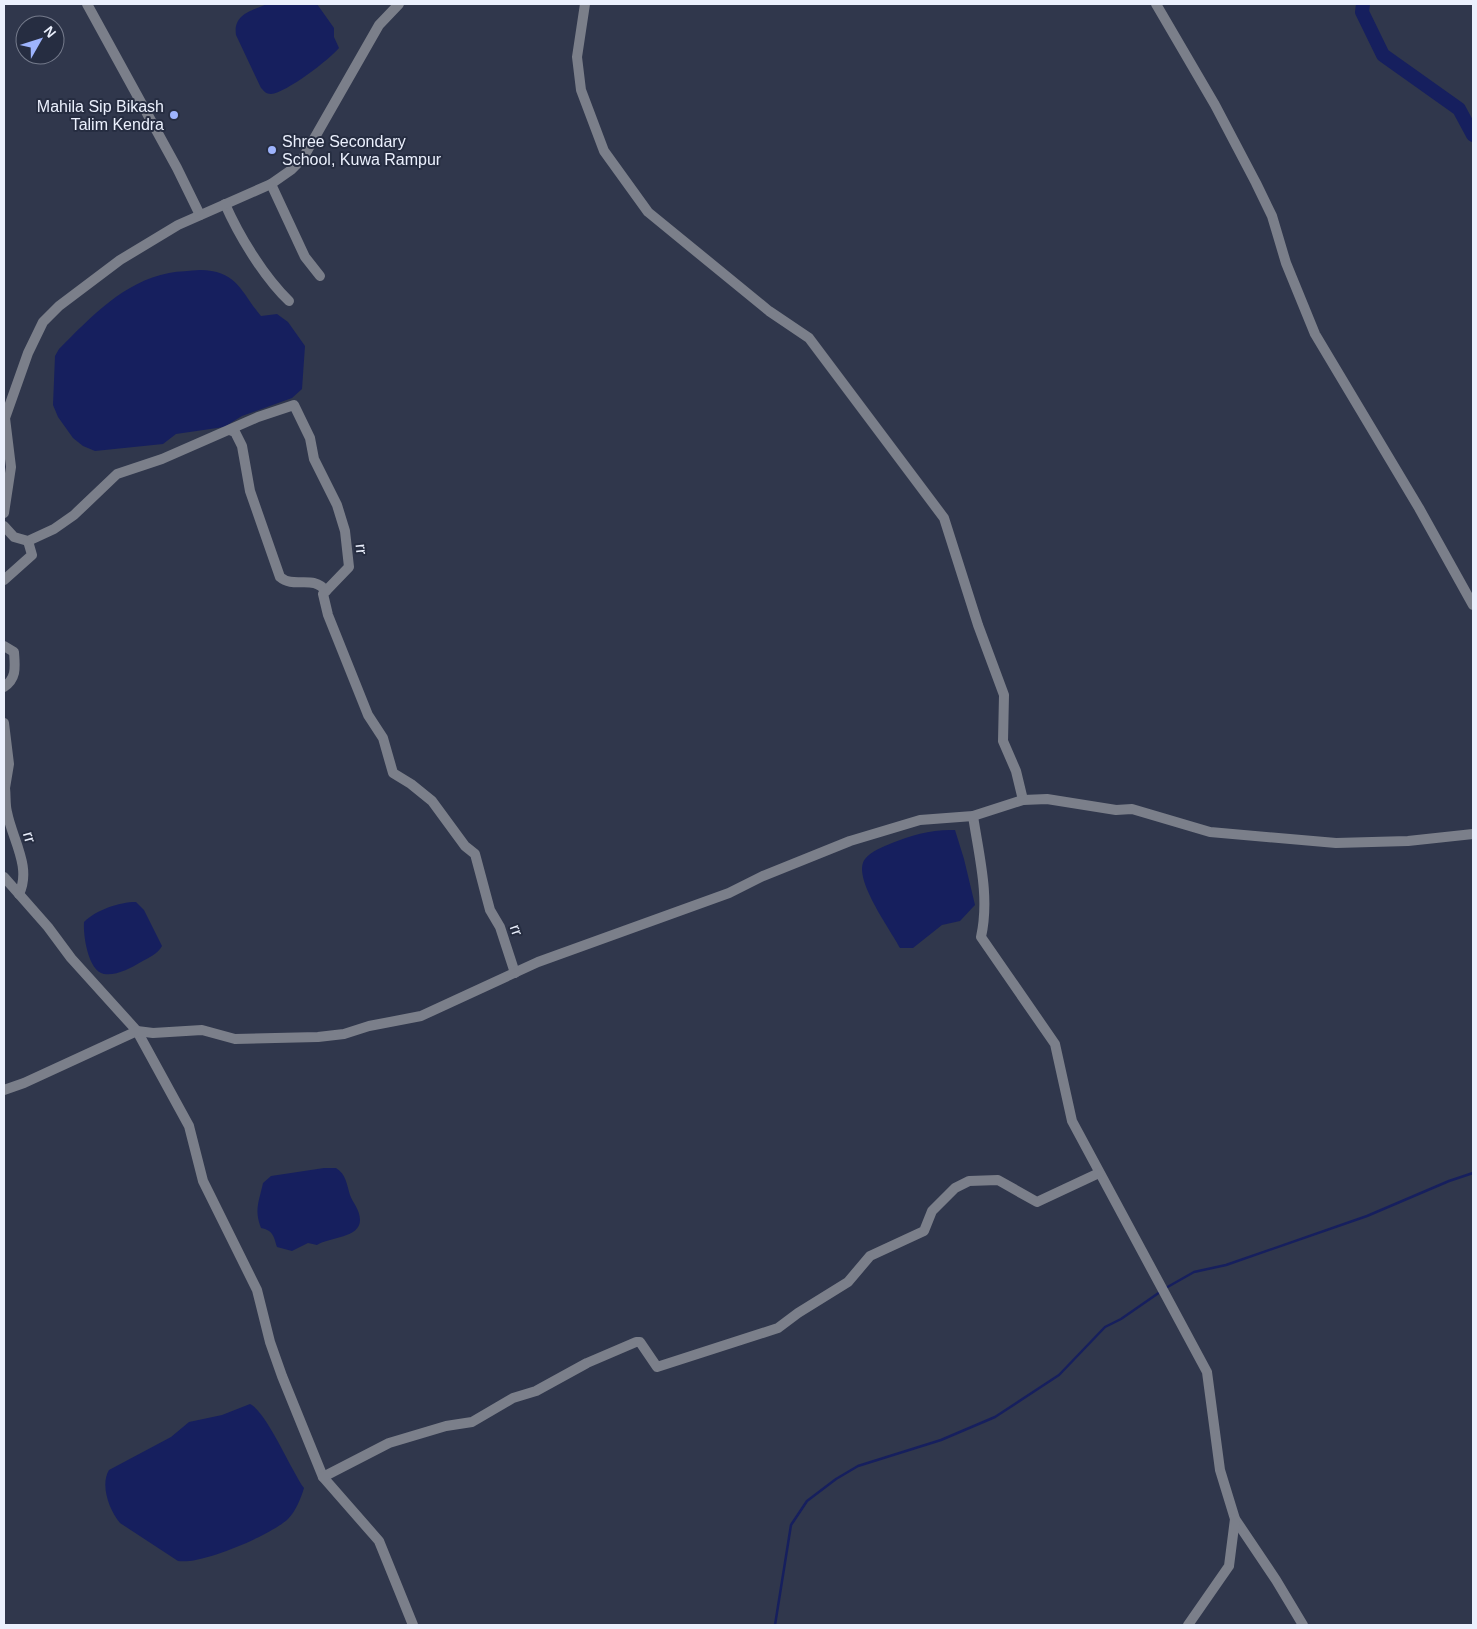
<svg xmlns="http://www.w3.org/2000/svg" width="1477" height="1629" font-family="Arial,sans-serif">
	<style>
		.water { fill: #161f5e }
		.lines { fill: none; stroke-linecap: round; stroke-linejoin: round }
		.stream { stroke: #161f5e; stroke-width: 2.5 }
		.river { stroke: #161f5e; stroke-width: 14 }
		.minor { stroke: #7b7f8a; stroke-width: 10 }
		.poi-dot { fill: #9eb4fd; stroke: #262d41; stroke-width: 2 }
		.labels { text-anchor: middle; stroke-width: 4; stroke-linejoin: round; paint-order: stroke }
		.poi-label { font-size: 16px; fill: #ebf0fd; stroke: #262d41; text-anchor: end }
		.street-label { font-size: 16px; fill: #ebf0fd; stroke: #262d41 }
	</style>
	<rect width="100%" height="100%" fill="#30374c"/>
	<!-- water -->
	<g class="water">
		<path d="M267 4H317L334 28V37L339 48C330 59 286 93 271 94 266 94 264 91 261 88L236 35C233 14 251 11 267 4Z"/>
		<path d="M200 270C238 271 240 291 261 316L277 314 288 322 305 346 302 389 292 398 242 416 224 427 176 434 163 444 95 451 83 446 73 438 58 417 53 405 55 356 59 349C91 317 123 282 169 273 179 271 190 271 200 270Z"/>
		<path d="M955 830 964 859 975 905 960 921 942 925 913 948H900C891 930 851 877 865 859 871 851 883 847 892 843 911 835 933 829 955 830Z"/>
		<path d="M136 902 144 910 162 946C158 954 148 958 141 962 131 968 116 976 104 974 88 971 83 935 84 922 96 910 119 902 136 902Z"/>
		<path d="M324 1168H336C346 1174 347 1185 350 1195 353 1203 360 1210 360 1220 360 1238 330 1237 317 1245L308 1243 292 1251 277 1247C274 1237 273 1230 261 1228 254 1209 259 1202 263 1183L271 1176Z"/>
		<path d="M250 1404C266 1411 291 1470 304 1488 301 1498 296 1511 288 1519 271 1535 201 1565 178 1561L120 1523C109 1510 100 1485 109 1470L171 1437 189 1422 222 1415Z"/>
	</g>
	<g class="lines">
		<!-- stream -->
		<g class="stream">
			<polyline points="1164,1289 1194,1272 1226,1265 1367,1216 1449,1181 1473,1173"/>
			<polyline points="775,1625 791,1525 807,1501 836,1479 858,1466 941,1440 995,1417 1059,1375 1105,1327 1121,1319 1160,1292"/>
		</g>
		<!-- river -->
		<polyline class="river" points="1363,4 1362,12 1383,55 1459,109 1473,135"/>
		<!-- minor -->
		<g class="minor">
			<polyline points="87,4 177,168 200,215"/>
			<polyline points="585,4 577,57 581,90 604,151 648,212 769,311 809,338 944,518 978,625 1004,695 1003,741 1016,771 1023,800"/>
			<polyline points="1156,4 1215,105 1256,183 1272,216 1286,263 1315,334 1419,508 1473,605"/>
			<polyline points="271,184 305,257 320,276"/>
			<path d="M225 204C239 236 264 277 289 301"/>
			<path d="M230 430 235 432 242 446 250 491 280 577C294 589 313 574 326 591"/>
			<polyline points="4,513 11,467 5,418 28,353 43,322 59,306 120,260 178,225 271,184 291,170 303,158 379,25 399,4"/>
			<polyline points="4,526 14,537 28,541 54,529 74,515 117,474 162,459 258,417 294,405 310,438 314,459 337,505 345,531 349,567 323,594 328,615 368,715 383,738 393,773 411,784 432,801 465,846 475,854 490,910 500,927 515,973"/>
			<polyline points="4,580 32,555 28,541"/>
			<path d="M4 646 14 652C15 667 17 678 4 687"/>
			<polyline points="4,723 9,764 5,788 4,786"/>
			<path d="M5 788C6 796 5 805 7 812 12 839 32 867 19 894"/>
			<path d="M973 816C979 856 990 897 981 937L1055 1044 1072 1121 1207 1372 1220 1470 1235 1519 1276 1580 1303 1625"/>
			<polyline points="4,877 48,927 71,958 137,1031 189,1126 203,1181 257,1290 270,1342 282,1376 323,1477 379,1541 413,1625"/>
			<polyline points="4,1090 24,1083 137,1031 153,1033 202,1030 235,1039 318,1037 344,1034 369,1026 421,1016 538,962 729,893 763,876 850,841 920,820 973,816 1023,800 1047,799 1116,810 1132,809 1210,832 1336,843 1408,841 1473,834"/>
			<polyline points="323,1477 389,1443 446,1426 472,1422 513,1398 536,1391 587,1363 636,1342 640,1342 657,1367 778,1328 798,1313 848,1282 870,1256 924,1231 932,1211 955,1188 969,1181 998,1180 1037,1202 1099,1173"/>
			<polyline points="1188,1625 1229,1566 1235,1519"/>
		</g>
	</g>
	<!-- markers -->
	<g class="poi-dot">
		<circle cx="174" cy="115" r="5"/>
		<circle cx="272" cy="150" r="5"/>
	</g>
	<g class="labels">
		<!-- poi labels -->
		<g class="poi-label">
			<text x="164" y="112">Mahila Sip Bikash<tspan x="164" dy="18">Talim Kendra</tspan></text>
			<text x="282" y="147" text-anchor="start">Shree Secondary<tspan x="282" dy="18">School, Kuwa Rampur</tspan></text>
		</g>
		<!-- street labels -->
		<g class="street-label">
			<text transform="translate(362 549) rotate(83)" y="6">rr</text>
			<text transform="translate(30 837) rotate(74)" y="6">rr</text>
			<text transform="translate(517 930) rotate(70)" y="6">rr</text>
		</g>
	</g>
	<!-- border -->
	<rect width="1477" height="1629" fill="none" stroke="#ebf0fd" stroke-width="10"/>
	<!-- north arrow -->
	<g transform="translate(40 40) rotate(51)"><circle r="24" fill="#262d41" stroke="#757b8c"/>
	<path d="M0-4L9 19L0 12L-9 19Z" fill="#9eb4fd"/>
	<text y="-8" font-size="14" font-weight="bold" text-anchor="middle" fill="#ebf0fd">N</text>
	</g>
</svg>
